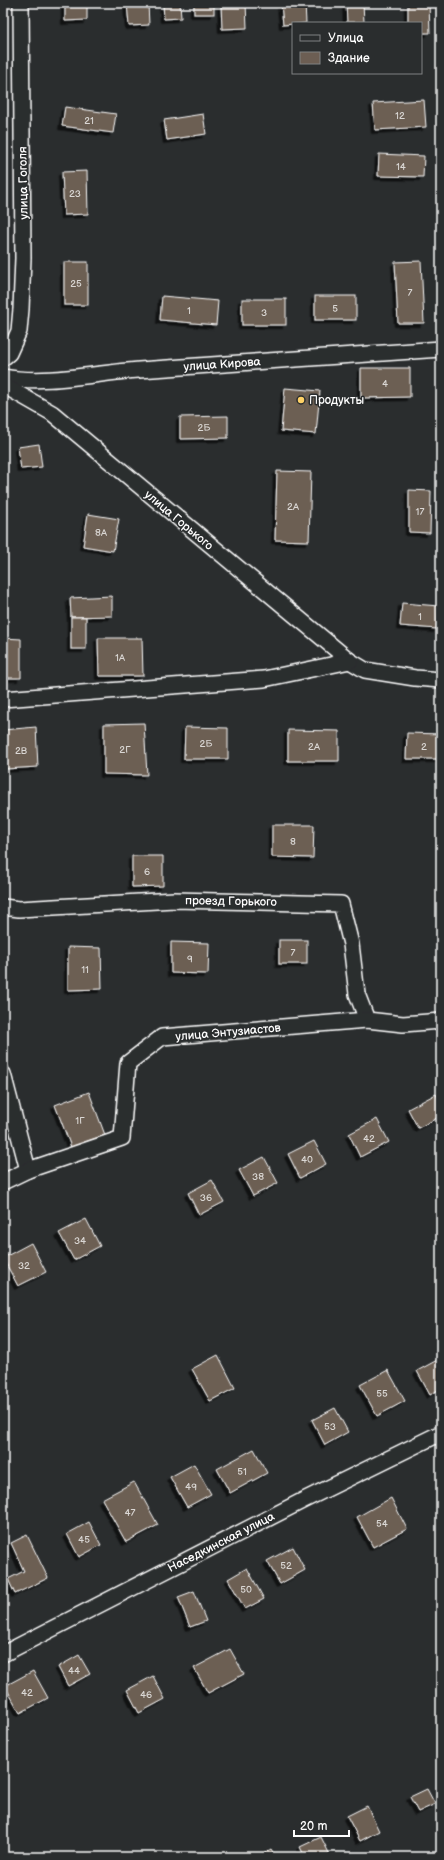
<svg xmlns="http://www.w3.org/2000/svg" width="444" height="1860" font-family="'Balsamiq Sans',sans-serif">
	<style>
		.building { fill: #6c5e53; stroke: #fff; filter: url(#shadow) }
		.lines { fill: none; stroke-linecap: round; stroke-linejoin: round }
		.minor-casing { stroke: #fff; stroke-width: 18 }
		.minor { stroke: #2a2d2e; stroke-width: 15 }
		.poi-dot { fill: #ffd166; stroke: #2a2d2e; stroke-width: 1.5 }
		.labels { text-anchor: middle; stroke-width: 3; stroke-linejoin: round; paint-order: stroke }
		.number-label { font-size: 10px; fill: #dad7d4 }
		.street-label { font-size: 12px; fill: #fff; stroke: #2a2d2e }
		.poi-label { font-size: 12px; fill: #fff; stroke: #2a2d2e; text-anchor: start }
	</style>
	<defs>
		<filter id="shadow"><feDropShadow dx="-3.5" dy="3.5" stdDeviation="0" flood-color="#0009"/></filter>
	</defs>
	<rect width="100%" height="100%" fill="#2a2d2e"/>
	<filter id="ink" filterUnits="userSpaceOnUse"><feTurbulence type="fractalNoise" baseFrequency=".025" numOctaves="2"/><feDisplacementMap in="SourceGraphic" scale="8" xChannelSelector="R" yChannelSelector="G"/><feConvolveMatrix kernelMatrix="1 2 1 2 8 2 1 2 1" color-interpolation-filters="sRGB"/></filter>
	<g filter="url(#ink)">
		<!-- building -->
		<g class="building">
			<polygon points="65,3 87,3 87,20 65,21"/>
			<polygon points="127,3 148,3 149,25 129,26"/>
			<polygon points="163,3 180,3 181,18 164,19"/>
			<rect x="194" y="3" width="20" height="11"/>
			<polygon points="221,3 246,3 247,28 222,29"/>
			<polygon points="281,3 305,3 306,23 283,25"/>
			<polygon points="346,3 363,3 364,22 347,22"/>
			<polygon points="408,3 429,3 430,33 421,33 421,23 408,23"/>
			<polygon points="424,100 426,127 375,130 373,103"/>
			<polygon points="65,107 116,114 113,133 62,126"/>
			<polygon points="203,114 206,134 167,140 164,120"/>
			<polygon points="379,154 424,156 423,177 378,176"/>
			<polygon points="87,171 88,214 64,215 62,172"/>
			<polygon points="421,261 424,323 398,323 395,262"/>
			<rect x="64" y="262" width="24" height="43"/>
			<polygon points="162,296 218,301 216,325 160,320"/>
			<rect x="315" y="296" width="41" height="24"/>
			<rect x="242" y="299" width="44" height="26"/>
			<polygon points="361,368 410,368 410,397 361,398"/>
			<polygon points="285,388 320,391 316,434 281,431"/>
			<polygon points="228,416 228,438 180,439 180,417"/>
			<polygon points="39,444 42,467 21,469 18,447"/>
			<polygon points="277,471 311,472 309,541 275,540"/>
			<polygon points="409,490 431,491 430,533 409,532"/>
			<polygon points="88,514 119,519 113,551 83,546"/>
			<polygon points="112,596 112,616 71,617 70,598"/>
			<polygon points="402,603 439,606 437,629 400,626"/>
			<rect x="71" y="617" width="15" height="32"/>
			<polygon points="3,638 21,639 21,678 3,678"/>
			<polygon points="98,638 142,638 143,676 99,676"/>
			<polygon points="144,723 147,775 104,774 104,724"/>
			<polygon points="36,727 38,767 5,769 3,730"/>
			<polygon points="185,727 228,728 228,759 184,759"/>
			<polygon points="288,730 339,731 339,761 288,761"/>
			<polygon points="407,733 441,734 441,759 406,759"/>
			<polygon points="272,825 314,825 313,858 272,857"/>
			<polygon points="132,856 163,856 163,886 132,887"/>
			<rect x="279" y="940" width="28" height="24"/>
			<polygon points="171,942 209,943 208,974 171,973"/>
			<polygon points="68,947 101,948 102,989 68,990"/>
			<polygon points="89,1092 105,1135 71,1147 55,1105"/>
			<polygon points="436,1094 441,1104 441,1116 418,1128 408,1109"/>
			<polygon points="377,1119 389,1142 360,1157 349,1134"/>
			<polygon points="314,1141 326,1164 300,1178 288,1154"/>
			<polygon points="264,1157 278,1183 253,1196 239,1170"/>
			<polygon points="212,1180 224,1202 199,1215 188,1193"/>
			<polygon points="86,1219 100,1246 74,1260 59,1233"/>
			<polygon points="31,1243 46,1272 18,1286 3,1258"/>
			<polygon points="218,1355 235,1388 210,1401 192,1369"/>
			<polygon points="441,1358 441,1388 430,1395 417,1371"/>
			<polygon points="388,1370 405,1401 377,1416 360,1385"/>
			<polygon points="335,1408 348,1432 325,1445 312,1420"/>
			<polygon points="254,1449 267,1473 230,1493 217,1469"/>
			<polygon points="194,1464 211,1494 187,1507 170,1477"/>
			<polygon points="134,1482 158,1525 126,1542 102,1499"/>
			<polygon points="391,1498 407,1529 373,1547 357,1517"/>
			<polygon points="89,1522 101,1545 79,1557 67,1534"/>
			<polygon points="27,1535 48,1578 15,1594 8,1579 24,1571 11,1543"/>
			<polygon points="293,1547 305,1570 280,1584 267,1561"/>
			<polygon points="247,1568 264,1599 245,1609 228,1579"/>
			<polygon points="194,1591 206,1621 190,1627 178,1597"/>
			<polygon points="230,1649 244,1674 208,1693 194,1668"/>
			<polygon points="79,1655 90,1674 68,1686 58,1667"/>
			<polygon points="33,1671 48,1698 20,1713 5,1686"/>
			<polygon points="153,1676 165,1699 139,1713 127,1690"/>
			<polygon points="427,1789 435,1804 418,1812 410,1797"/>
			<polygon points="367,1806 379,1831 360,1841 347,1816"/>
			<polygon points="321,1837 331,1857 305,1857 300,1847"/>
			<polygon points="271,1849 276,1857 258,1857"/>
		</g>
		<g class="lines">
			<!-- minor casing -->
			<g class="minor-casing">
				<g id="minor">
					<polyline points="3,358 9,353 19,331 21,309 23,258 21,3"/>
					<path d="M3 377C48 385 94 373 139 370 239 363 340 356 441 349"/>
					<polyline points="3,385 52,413 350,661 365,670 415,678 441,680"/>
					<polyline points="3,699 264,679 350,661"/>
					<polyline points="3,907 19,909 174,900 341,904 351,944 357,994 367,1020"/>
					<polyline points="3,1074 28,1170"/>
					<polyline points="3,1182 28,1170 122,1138 128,1063 162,1037 367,1020 403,1024 441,1021"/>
					<polyline points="3,1654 304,1500 441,1433"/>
				</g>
			</g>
			<!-- minor -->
			<use href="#minor" class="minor"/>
		</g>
	</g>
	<!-- markers -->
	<circle class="poi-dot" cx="301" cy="400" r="4"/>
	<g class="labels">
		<!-- number labels -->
		<g class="number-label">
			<text x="400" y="119">12</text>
			<text x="89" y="124">21</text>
			<text x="401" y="170">14</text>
			<text x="75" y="197">23</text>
			<text x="76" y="287">25</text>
			<text x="410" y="296">7</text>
			<text x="335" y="312">5</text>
			<text x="189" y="314">1</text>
			<text x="264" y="316">3</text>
			<text x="385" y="387">4</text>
			<text x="204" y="431">2Б</text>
			<text x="293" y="510">2А</text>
			<text x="420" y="515">17</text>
			<text x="101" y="536">8А</text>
			<text x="420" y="620">1</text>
			<text x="120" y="661">1А</text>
			<text x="206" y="747">2Б</text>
			<text x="314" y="750">2А</text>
			<text x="424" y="750">2</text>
			<text x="125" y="753">2Г</text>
			<text x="21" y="754">2В</text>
			<text x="293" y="845">8</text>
			<text x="147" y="875">6</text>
			<text x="293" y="956">7</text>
			<text x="190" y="962">9</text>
			<text x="85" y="973">11</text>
			<text x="80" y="1124">1Г</text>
			<text x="369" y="1142">42</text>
			<text x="307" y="1163">40</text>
			<text x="258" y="1180">38</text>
			<text x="206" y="1201">36</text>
			<text x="80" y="1244">34</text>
			<text x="24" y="1269">32</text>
			<text x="382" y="1397">55</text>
			<text x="330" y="1430">53</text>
			<text x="242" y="1475">51</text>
			<text x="191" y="1490">49</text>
			<text x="130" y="1516">47</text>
			<text x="382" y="1527">54</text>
			<text x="84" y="1543">45</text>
			<text x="286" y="1569">52</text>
			<text x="246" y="1593">50</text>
			<text x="74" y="1674">44</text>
			<text x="27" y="1696">42</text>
			<text x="146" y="1698">46</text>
		</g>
		<!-- street labels -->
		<g class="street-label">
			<text transform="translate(23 183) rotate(-91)" y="4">улица Гоголя</text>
			<text transform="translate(222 364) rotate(-4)" y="4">улица Кирова</text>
			<text transform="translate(179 520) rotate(40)" y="4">улица Горького</text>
			<text transform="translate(231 901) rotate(1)" y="4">проезд Горького</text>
			<text transform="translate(228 1032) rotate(-5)" y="4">улица Энтузиастов</text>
			<text transform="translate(221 1542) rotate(-27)" y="4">Наседкинская улица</text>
		</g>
		<!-- poi labels -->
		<g class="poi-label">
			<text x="309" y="404">Продукты</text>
		</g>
	</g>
	<!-- margin -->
	<rect width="444" height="1860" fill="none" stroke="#2a2d2e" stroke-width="16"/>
	<rect x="8" y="8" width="428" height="1844" fill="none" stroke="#fff" stroke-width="1.5" filter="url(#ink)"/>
	<!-- legend -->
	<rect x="292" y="22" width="130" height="52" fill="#2a2d2e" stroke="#7f8182"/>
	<rect x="300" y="35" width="20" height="6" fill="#2a2d2e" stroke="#7f8182"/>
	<text x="328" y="42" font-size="12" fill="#ffffff">Улица</text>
	<rect x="300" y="52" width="20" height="12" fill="#6c5e53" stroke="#7f8182"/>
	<text x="328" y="62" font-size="12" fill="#ffffff">Здание</text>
	<!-- scale -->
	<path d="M294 1830v6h55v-6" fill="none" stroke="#ffffff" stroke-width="2"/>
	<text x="300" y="1830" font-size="12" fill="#ffffff" stroke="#2a2d2e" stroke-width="3" paint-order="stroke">20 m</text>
</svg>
